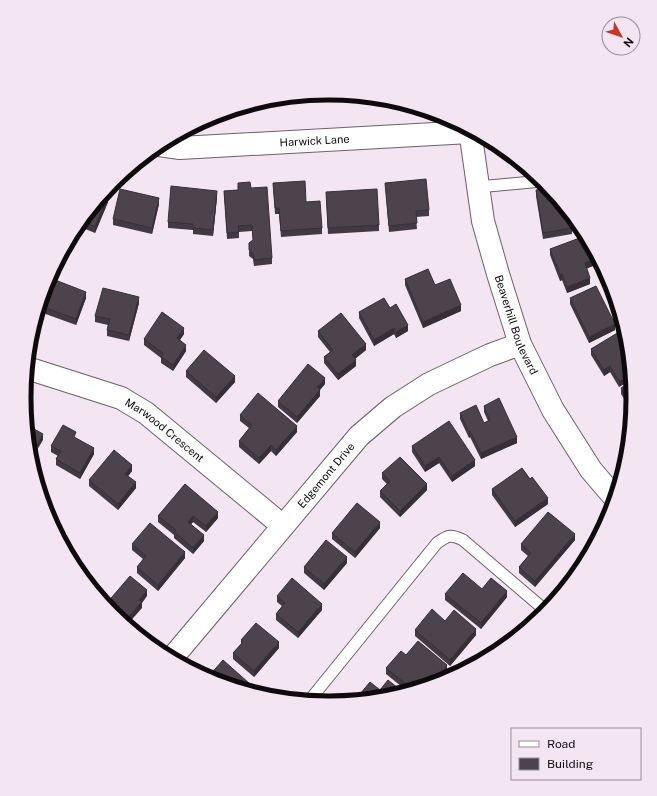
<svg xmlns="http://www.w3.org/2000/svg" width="657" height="796" font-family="'Public Sans',sans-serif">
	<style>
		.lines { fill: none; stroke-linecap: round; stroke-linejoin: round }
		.service-casing { stroke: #6c606b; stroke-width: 13 }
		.minor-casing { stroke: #6c606b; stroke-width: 24 }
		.tertiary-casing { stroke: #6c606b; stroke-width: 24 }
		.service { stroke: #fff; stroke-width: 11 }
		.minor { stroke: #fff; stroke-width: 22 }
		.tertiary { stroke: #fff; stroke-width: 22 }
		.wall { fill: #423a42 }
		.shaded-wall { fill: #362f36 }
		.building { fill: #4d434d; stroke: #362f36 }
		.labels { text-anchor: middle; stroke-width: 4; stroke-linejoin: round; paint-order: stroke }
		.street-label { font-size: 11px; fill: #0e0a0e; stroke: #f3e5f1 }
		.rim { fill: none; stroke: #0e0a0e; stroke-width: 5 }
	</style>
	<rect width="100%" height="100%" fill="#f3e5f1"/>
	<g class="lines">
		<!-- service casing -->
		<g class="service-casing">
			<g id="service">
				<polyline points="478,187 542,181"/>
				<path d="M309 701 437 543C448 535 451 534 463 540L546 611"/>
			</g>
		</g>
		<!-- minor casing -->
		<g class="minor-casing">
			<g id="minor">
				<path id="s1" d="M159 145 180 148 470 132"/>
				<path id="s2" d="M27 368 121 398 146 413 283 526"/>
				<path id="s3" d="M172 658 359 436 393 407 429 384 490 355 520 344"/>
			</g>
		</g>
		<!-- tertiary casing -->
		<g class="tertiary-casing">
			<g id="tertiary">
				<path id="s4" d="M470 130 483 221 498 274 520 344 553 410 591 470 615 498"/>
			</g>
		</g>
		<!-- service -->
		<use href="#service" class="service"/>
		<!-- minor -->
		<use href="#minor" class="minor"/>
		<!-- tertiary -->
		<use href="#tertiary" class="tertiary"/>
	</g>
	<!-- wall -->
	<g class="wall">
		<polygon points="273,183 306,202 322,228 322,234 281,237 279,214 275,214"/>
		<polygon points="385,183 429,210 429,216 416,217 417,229 389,232"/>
		<polygon points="251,188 272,258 272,264 254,266 253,259 249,256 249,243 253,240 252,231 239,232 239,238 227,239 224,191 238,190"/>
		<polygon points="548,188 570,214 572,228 572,234 543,239 536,196 536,190"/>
		<polygon points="326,192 379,225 379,231 328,234"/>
		<polygon points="104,194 108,202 95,233 78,226"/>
		<polygon points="217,197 213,236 193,234 193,230 168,228 168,222"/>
		<polygon points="159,204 152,234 113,225 113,219"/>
		<polygon points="550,249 600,263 586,269 590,284 567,293 562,280 560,281 550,255"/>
		<polygon points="50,278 86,298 76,325 40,312 40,306"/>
		<polygon points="405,279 435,285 461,311 423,328 405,285"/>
		<polygon points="570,298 615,330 589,343 570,304"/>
		<polygon points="139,303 129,341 107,336 107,330 108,325 95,322 95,316"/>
		<polygon points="390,308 408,331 396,338 394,334 374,346 359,318 359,312"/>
		<polygon points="624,329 619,387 610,372 604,376 591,355 591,349"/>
		<polygon points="318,331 366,350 355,359 356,366 338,380 324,363 324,357 330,352 318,337"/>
		<polygon points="184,334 180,340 186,351 173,371 161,363 161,358 144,345 144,339"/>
		<polygon points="186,371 235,382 216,403 186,377"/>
		<polygon points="325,384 320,390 320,396 297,423 278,407 278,401"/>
		<polygon points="621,388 633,398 632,412 621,394"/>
		<polygon points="484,406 517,443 481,459 470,437 469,438 460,419 460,413 484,423 488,421 484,412"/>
		<polygon points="240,415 297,432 276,456 271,451 259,464 239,447 239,441 249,428 240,421"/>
		<polygon points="76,438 94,454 80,479 56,465 56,459 58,456 51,452 51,446"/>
		<polygon points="412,446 475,466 452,482 439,463 425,472 412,452"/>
		<polygon points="132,471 128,476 136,488 118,510 89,486 89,480"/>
		<polygon points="382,473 427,490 400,517 380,497 380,491 387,484 382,479"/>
		<polygon points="185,484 218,518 206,532 193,522 191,524 204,541 193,554 174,538 174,535 158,522 158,516"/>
		<polygon points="492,489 548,504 515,527 492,495"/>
		<polygon points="380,528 355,558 332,539 332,533"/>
		<polygon points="575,540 535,587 519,573 519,567 528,556 521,550 521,544"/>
		<polygon points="132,544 185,558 158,591 137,573 137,567 143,559 132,550"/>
		<polygon points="347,563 324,590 304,573 304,567"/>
		<polygon points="482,589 507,597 481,629 445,600 445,594"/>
		<polygon points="277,596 322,610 298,638 276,620 276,614 282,606 277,602"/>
		<polygon points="445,621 476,635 450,666 415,636 415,630"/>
		<polygon points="241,640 279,648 254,677 233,659 233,653 241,644"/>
		<polygon points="386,668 447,671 438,682 407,691 386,674"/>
	</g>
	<!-- shaded-wall -->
	<g class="shaded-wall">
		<polygon points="217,191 217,197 213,236 213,230"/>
		<polygon points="108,196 108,202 95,233 95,227"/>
		<polygon points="159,198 159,204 152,234 152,228"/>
		<polygon points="597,258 600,263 585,269 585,263"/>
		<polygon points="562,274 562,280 560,281 560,275"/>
		<polygon points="590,278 590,284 567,293 567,287"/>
		<polygon points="86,292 86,298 76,325 76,319"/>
		<polygon points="139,297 139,303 129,341 129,335"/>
		<polygon points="461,305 461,311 423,328 423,322"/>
		<polygon points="615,324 615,330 589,343 589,337"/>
		<polygon points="408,325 408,331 396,338 396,332"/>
		<polygon points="184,328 184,334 177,344 177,338"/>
		<polygon points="394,328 394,334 374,346 374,340"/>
		<polygon points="366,344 366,350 352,361 352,355"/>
		<polygon points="186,345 186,351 173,371 173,365"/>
		<polygon points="356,360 356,366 338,380 338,374"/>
		<polygon points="610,366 610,372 604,376 604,370"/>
		<polygon points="631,374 631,380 619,387 619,381"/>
		<polygon points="235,376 235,382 216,403 216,397"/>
		<polygon points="325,378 325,384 317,393 317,387"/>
		<polygon points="320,390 320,396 297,423 297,417"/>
		<polygon points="297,426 297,432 276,456 276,450"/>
		<polygon points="470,431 470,437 469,438 469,432"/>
		<polygon points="43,434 43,440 31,460 30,456"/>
		<polygon points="517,437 517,443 481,459 481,453"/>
		<polygon points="271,445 271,451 259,464 259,458"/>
		<polygon points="94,448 94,454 80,479 80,473"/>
		<polygon points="439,457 439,463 425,472 425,466"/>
		<polygon points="475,460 475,466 452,482 452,476"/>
		<polygon points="132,465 132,471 125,480 125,474"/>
		<polygon points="136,482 136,488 118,510 118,504"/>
		<polygon points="427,484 427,490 400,517 400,511"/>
		<polygon points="548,498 548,504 515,527 515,521"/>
		<polygon points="218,512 218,518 206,532 206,526"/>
		<polygon points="193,516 193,522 188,528 188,522"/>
		<polygon points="380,522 380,528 355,558 355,552"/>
		<polygon points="575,534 575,540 535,587 535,581"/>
		<polygon points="204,535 204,541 193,554 193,548"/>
		<polygon points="185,552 185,558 158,591 158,585"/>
		<polygon points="347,557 347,563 324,590 324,584"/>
		<polygon points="147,590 147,596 142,603 142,608 127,625 124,622 139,600"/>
		<polygon points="507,591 507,597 481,629 481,623"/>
		<polygon points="322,604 322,610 298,638 298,632"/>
		<polygon points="476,629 476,635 450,666 450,660"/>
		<polygon points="279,642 279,648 254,677 254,671"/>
		<polygon points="447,665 447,671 438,682 431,684"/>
		<polygon points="250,684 250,690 249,691 245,689"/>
	</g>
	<!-- building -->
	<g class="building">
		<polygon points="426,179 429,210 416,211 417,223 389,226 385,183"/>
		<polygon points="305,181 306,202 320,201 322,228 281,231 279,208 275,208 273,183"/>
		<polygon points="250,182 251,188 267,187 272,258 254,260 253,253 249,250 249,243 253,240 252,225 238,226 239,232 227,233 224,191 238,190 238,183"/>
		<polygon points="171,186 217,191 213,230 193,228 193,224 168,222"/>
		<polygon points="548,188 569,214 572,228 543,233 536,190"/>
		<polygon points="120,189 159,198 152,228 113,219"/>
		<polygon points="377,189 379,225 328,228 326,192"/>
		<polygon points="104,194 108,196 95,227 81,221"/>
		<polygon points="585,236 597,258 585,263 590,278 567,287 562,274 560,275 550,249"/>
		<polygon points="428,269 435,285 450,279 461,305 423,322 405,279"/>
		<polygon points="50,278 86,292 76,319 40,306"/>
		<polygon points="596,286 615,324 589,337 570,298"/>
		<polygon points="103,288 139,297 129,335 107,330 110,319 95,316"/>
		<polygon points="384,298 390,308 396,304 408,325 396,332 394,328 374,340 359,312"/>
		<polygon points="162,312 184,328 177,338 186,345 173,365 161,357 163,353 144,339"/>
		<polygon points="341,313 366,344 352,355 356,360 338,374 324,357 333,350 318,331"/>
		<polygon points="624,329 627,339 628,343 627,344 628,345 631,374 619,381 610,366 604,370 591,349"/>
		<polygon points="204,350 235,376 216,397 186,371"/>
		<polygon points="308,364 325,378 317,387 320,390 297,417 278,401"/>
		<polygon points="631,382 633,398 632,406 621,388"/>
		<polygon points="258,393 297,426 276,450 271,445 259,458 239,441 252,425 240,415"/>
		<polygon points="499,398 517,437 481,453 470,431 469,432 460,413 476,405 484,423 490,420 484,406"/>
		<polygon points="26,419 29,421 27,425 43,434 30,456"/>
		<polygon points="449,421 475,460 452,476 439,457 425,466 412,446"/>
		<polygon points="63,425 76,432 74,437 94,448 80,473 56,459 61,451 51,446"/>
		<polygon points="114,450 132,465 125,474 136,482 118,504 89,480"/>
		<polygon points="400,457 427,484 400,511 380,491 390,481 382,473"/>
		<polygon points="522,468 530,479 532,477 548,498 515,521 492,489"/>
		<polygon points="185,484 218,512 206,526 193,516 188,522 204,535 193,548 174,532 176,530 158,516"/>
		<polygon points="357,503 380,522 355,552 332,533"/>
		<polygon points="548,512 575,534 535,581 519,567 531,553 521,544"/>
		<polygon points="150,523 185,552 158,585 137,567 146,556 132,544"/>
		<polygon points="326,540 347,557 324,584 304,567"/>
		<polygon points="463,573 482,589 491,578 507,591 481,623 445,594"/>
		<polygon points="130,576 147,590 139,600 142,602 124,622 113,613 106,604"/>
		<polygon points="292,578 322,604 298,632 276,614 285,603 277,596"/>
		<polygon points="432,609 445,621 454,610 476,629 450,660 415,630"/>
		<polygon points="256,623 279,642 254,671 233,653 243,642 241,640"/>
		<polygon points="418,641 447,665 431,684 430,684 427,681 424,686 412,689 386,668 401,651 406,655"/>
		<polygon points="223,660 250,684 245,689 212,679 208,677"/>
		<polygon points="388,680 403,692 388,697 355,700 370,682 380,690"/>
	</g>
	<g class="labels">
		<!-- street labels -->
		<g class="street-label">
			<text dy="4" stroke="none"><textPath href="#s1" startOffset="156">Harwick Lane</textPath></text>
			<text dy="4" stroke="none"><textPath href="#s4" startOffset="201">Beaverhill Boulevard</textPath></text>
			<text dy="4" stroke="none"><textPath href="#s2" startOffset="153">Marwood Crescent</textPath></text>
			<text dy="4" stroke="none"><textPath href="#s3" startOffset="239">Edgemont Drive</textPath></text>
		</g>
	</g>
	<!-- crop -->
	<path d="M0 0H657V796H0ZM328 100H329A297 297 0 0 1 626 397V399A297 297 0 0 1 329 696H328A297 297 0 0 1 31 399V397A297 297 0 0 1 328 100Z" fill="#f3e5f1" fill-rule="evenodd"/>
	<path class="rim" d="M328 100H329A297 297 0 0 1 626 397V399A297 297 0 0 1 329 696H328A297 297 0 0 1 31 399V397A297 297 0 0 1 328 100Z"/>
	<!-- legend -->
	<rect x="511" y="728" width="130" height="52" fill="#f3e5f1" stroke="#978d96"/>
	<rect x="519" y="741" width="20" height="6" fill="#ffffff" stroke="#978d96"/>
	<text x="547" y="748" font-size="12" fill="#0e0a0e">Road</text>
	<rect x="519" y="758" width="20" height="12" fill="#4d434d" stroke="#978d96"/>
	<text x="547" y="768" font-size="12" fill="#0e0a0e">Building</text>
	<!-- north arrow -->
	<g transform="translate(621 36) rotate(130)"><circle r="19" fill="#f3e5f1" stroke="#978d96"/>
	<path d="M0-3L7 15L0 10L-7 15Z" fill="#c4372c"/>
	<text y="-6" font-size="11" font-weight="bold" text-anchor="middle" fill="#0e0a0e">N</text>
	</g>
</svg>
